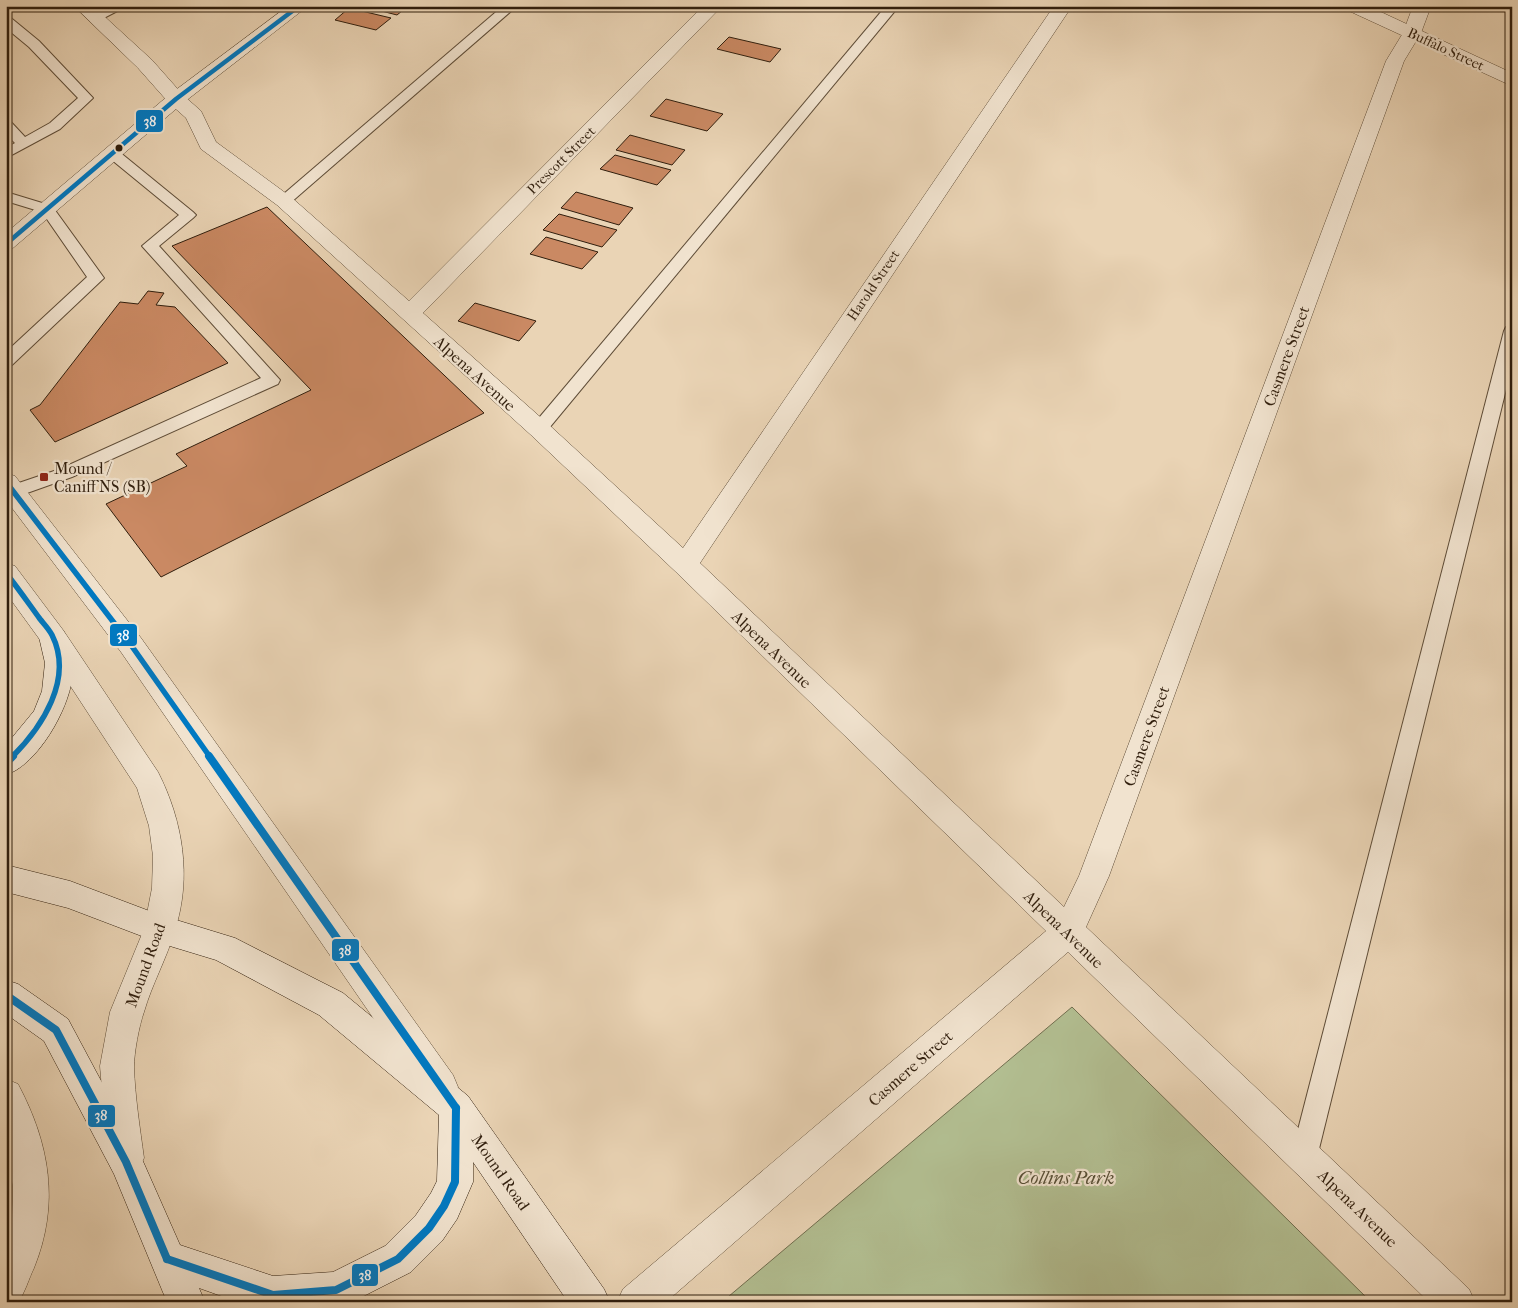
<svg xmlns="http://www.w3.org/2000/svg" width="1518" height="1308" font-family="'IM FELL French Canon',serif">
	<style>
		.green { fill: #b2be91; stroke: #716e4f }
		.building { fill: #ca8963; stroke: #301e0d }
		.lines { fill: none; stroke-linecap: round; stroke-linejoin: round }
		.service-casing { stroke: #5e4c37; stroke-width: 2 }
		.minor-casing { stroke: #5e4c37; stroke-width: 1 }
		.tertiary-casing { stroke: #5e4c37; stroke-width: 1 }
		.secondary-casing { stroke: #301e0d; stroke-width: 1 }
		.service { fill: #f1e3cf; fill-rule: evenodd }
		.minor { fill: #f1e3cf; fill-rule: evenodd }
		.tertiary { fill: #f1e3cf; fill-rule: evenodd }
		.secondary { fill: #f1e3cf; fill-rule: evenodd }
		.bus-1-far2-casing { stroke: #f1e3cf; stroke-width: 7 }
		.bus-1-far1-casing { stroke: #f1e3cf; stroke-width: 9 }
		.bus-1-casing { stroke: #f1e3cf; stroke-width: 11 }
		.bus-1-far2 { stroke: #0079c2; stroke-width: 4.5 }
		.bus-1-far1 { stroke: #0079c2; stroke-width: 5.5 }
		.bus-1 { stroke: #0079c2; stroke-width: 8 }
		.bus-dot { fill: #301e0d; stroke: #f1e3cf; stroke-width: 2 }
		.poi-dot { fill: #8f2418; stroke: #f1e3cf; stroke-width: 2 }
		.labels { text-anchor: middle; stroke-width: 4.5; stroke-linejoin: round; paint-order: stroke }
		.far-street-label { font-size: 14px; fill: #301e0d; stroke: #f1e3cf }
		.street-label { font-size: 16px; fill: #301e0d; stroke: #f1e3cf }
		.poi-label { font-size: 16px; fill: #301e0d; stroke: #f1e3cf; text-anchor: start }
		.near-park-label { font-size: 19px; font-style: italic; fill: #574e35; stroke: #f1e3cf }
		.line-badge { stroke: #f1e3cf; stroke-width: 2 }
		.badge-label { font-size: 14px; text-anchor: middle; font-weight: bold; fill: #fff }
	</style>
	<rect width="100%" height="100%" fill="#ead4b5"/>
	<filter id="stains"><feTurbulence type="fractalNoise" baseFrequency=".004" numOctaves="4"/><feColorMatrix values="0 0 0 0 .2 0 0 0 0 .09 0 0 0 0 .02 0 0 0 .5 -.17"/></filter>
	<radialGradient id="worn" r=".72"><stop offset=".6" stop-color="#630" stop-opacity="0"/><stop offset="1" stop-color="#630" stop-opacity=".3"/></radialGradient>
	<!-- green -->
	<polygon class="green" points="1072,1007 1371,1302 722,1302"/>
	<!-- building -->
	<g class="building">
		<polygon points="362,6 408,6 397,15"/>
		<polygon points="349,8 391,18 376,30 335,20"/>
		<polygon points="729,37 781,49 770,62 717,49"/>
		<polygon points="666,99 723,114 707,131 650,116"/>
		<polygon points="630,135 685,150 672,165 616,150"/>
		<polygon points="615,155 671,170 657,185 600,169"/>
		<polygon points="576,192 633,208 619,225 561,208"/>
		<polygon points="267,207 484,413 161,577 106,504 187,466 176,454 311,390 172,246"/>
		<polygon points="559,214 617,230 602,247 543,230"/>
		<polygon points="546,237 598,252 582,269 530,254"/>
		<polygon points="148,291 164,293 156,305 175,307 228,363 55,442 30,410 40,405 120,302 138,304"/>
		<polygon points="475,303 536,321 519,341 458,321"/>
	</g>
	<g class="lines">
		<!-- service casing -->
		<g class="service-casing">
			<g id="service">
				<polygon points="109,6 127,6 100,20 90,20 89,17 90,14"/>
				<polygon points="503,6 517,6 289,204 279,204 277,201 279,198"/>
				<polygon points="886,6 899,6 545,433 539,435 533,433 530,429 533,425"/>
				<polygon points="6,17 11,18 39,41 93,98 60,129 6,158 6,148 15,143 6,134 6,121 11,122 25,137 50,123 78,98 29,47 6,28"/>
				<polygon points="112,149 117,150 193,212 196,215 193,218 159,246 280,380 278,384 72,477 13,498 7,497 7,487 60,469 261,378 142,246 179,215 107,156 105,153 107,150"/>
				<polygon points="6,192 52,206 104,278 12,365 6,366 6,352 87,277 42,212 6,201"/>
				<polygon points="1512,326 1512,365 1317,1157 1313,1166 1304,1170 1295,1166 1291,1157 1504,331 1506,327"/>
			</g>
		</g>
		<!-- minor casing -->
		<g class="minor-casing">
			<g id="minor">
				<polygon points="74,6 93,6 152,60 183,95 201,111 216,142 291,197 409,301 703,6 722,6 423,313 547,423 683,548 1054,6 1072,6 700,563 1064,907 1079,876 1386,61 1403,33 1413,6 1431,6 1421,33 1404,61 1109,876 1086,927 1469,1289 1475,1302 1429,1302 1068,952 666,1302 617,1302 623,1289 1046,931 676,572 531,435 277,205 201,149 186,118 169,103 138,68"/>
				<path d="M6 1079 18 1084C50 1144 60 1204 34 1268 29 1278 25 1293 18 1302H6V1243L12 1219 13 1188 6 1139Z"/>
			</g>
		</g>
		<!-- tertiary casing -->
		<g class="tertiary-casing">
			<g id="tertiary">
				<polygon points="288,6 308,6 183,103 13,248 6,250 6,233 169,95"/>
				<polygon points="1344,6 1368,6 1512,73 1512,86 1347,10"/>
				<polygon points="6,473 15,476 141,638 453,1075 458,1087 453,1099 441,1104 429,1099 121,652 6,500"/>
				<path d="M6 563 15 566 63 630 158 772C183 821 192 877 175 930 167 958 152 984 144 1012 139 1026 134 1053 134 1067 135 1097 140 1128 144 1158L138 1170 126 1176 114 1170 108 1158 100 1066 110 1012 144 929 152 888 153 856 149 826 137 788 43 644 6 593Z"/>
			</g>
		</g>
		<!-- secondary casing -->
		<g class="secondary-casing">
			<g id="secondary">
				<path d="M53 627 63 630C70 644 75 662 72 679 68 710 38 764 6 775V745L34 711 42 691 45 663 39 637 43 630Z"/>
				<polygon points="6,865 70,881 160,915 235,938 343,993 468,1096 604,1289 610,1302 568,1302 473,1162 473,1182 457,1219 442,1241 411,1272 352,1302 238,1302 199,1288 205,1302 167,1302 114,1174 44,1041 6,1014 6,980 18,984 68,1019 138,1150 180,1245 273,1276 333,1272 385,1246 416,1215 431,1193 437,1181 439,1115 319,1015 216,960 160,943 68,908 6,892"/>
			</g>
		</g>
		<!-- service -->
		<use href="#service" class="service"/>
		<!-- minor -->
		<use href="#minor" class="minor"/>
		<!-- tertiary -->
		<use href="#tertiary" class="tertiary"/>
		<!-- secondary -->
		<use href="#secondary" class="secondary"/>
		<!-- bus-1-far2 casing -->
		<g class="bus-1-far2-casing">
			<polyline id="bus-1-far2" points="6,244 176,99 299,6"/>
		</g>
		<!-- bus-1-far1 casing -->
		<g class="bus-1-far1-casing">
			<g id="bus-1-far1">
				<polyline points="6,482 131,645 210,757"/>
				<path d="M6 573C18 588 29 604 40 619 44 624 49 629 52 635 74 679 42 727 12 757"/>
			</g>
		</g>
		<!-- bus-1 casing -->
		<g class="bus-1-casing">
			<g id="bus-1">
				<polyline points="209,756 456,1108"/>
				<polyline points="6,763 13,756"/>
				<polyline points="6,995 56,1030 126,1162 167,1259"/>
				<polyline points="167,1259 273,1295 336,1290 398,1259 429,1228 444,1206 455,1182 456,1108"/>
			</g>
		</g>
		<!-- bus-1-far2 -->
		<use href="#bus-1-far2" class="bus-1-far2"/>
		<!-- bus-1-far1 -->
		<use href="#bus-1-far1" class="bus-1-far1"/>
		<!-- bus-1 -->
		<use href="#bus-1" class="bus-1"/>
	</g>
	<!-- markers -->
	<circle class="bus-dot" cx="119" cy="148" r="4.5"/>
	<rect class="poi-dot" x="39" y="472" width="10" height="10" rx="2.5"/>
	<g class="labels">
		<!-- far-street labels -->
		<g class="far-street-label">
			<text transform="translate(1446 49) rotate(25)" y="5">Buffalo Street</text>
			<text transform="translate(561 160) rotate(-45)" y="5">Prescott Street</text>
			<text transform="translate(873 285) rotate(-56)" y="5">Harold Street</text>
		</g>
		<!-- street labels -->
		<g class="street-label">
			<text transform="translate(1286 356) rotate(-70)" y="6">Casmere Street</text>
			<text transform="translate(475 373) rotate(42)" y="6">Alpena Avenue</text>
			<text transform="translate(772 649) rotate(44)" y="6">Alpena Avenue</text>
			<text transform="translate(1146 736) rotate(-70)" y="6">Casmere Street</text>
			<text transform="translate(1064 929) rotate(44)" y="6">Alpena Avenue</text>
			<text transform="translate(145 965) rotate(-70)" y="6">Mound Road</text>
			<text transform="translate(910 1068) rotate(-41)" y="6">Casmere Street</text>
			<text transform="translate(501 1172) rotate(55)" y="6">Mound Road</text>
			<text transform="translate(1358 1208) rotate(44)" y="6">Alpena Avenue</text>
		</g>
		<!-- poi labels -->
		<g class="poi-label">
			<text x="54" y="474">Mound /<tspan x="54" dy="18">Caniff NS (SB)</tspan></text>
		</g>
		<!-- near-park labels -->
		<g class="near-park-label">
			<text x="1066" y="1184">Collins Park</text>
		</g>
	</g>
	<g class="line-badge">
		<rect x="135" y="109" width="29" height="24" rx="5" fill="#0079c2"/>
		<rect x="109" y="623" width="29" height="24" rx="5" fill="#0079c2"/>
		<rect x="331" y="938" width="29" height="24" rx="5" fill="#0079c2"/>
		<rect x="87" y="1104" width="29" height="24" rx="5" fill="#0079c2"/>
		<rect x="351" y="1263" width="28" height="24" rx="5" fill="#0079c2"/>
	</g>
	<g class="badge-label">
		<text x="150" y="126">38</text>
		<text x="123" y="640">38</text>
		<text x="345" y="955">38</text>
		<text x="101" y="1120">38</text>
		<text x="365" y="1280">38</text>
	</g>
	<!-- margin -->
	<rect width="1518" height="1308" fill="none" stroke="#ead4b5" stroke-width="25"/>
	<rect x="8" y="8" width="1503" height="1293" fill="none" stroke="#301e0d" stroke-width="2.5"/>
	<rect x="12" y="12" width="1493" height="1283" fill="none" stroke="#301e0d"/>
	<rect width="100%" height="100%" filter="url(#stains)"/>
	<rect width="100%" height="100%" fill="url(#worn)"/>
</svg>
